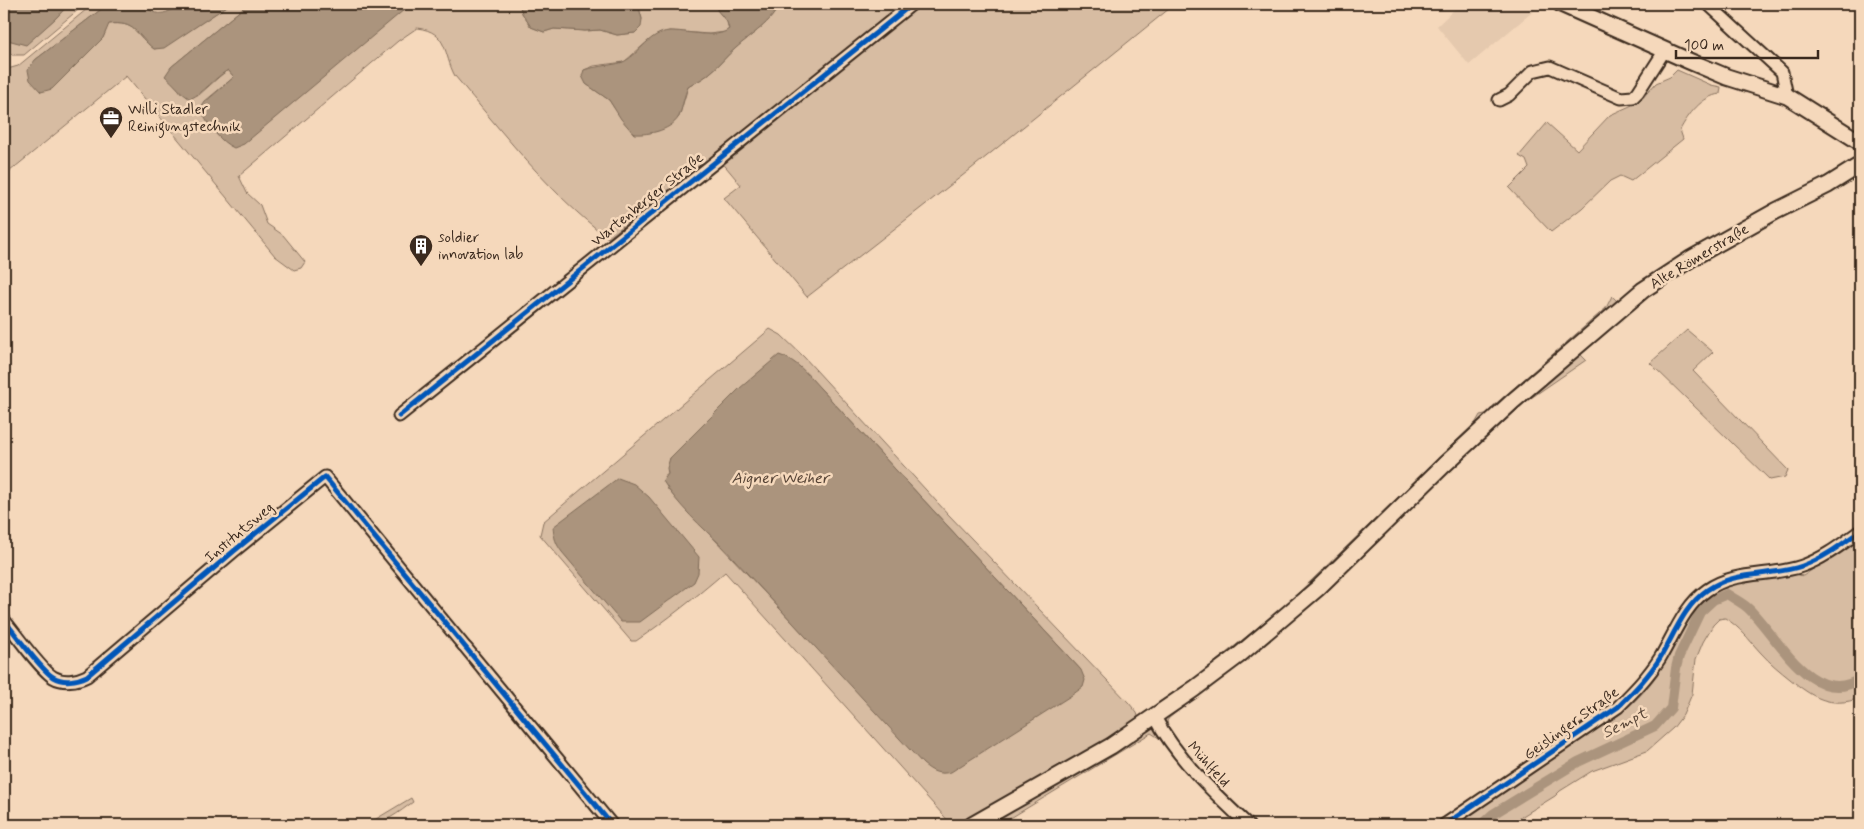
<svg xmlns="http://www.w3.org/2000/svg" width="1864" height="829" font-family="Mynerve,sans-serif">
	<style>
		.built { fill: #e5c9ae }
		.green { fill: #d7bca2; stroke: #897360; fill-rule: evenodd }
		.water { fill: #ab947d; stroke: #7e6a57 }
		.lines { fill: none; stroke-linecap: round; stroke-linejoin: round }
		.canal { stroke: #ab947d; stroke-width: 10 }
		.minor-casing { stroke: #3b2a1e; stroke-width: 15 }
		.major-casing { stroke: #3b2a1e; stroke-width: 19 }
		.minor { stroke: #f5d8bb; stroke-width: 11 }
		.major { stroke: #f5d8bb; stroke-width: 15 }
		.cycleway-casing { stroke: #f5d8bb; stroke-width: 8 }
		.cycleway { stroke: #0057b8; stroke-width: 5 }
		.labels { text-anchor: middle; stroke-width: 5; stroke-linejoin: round; paint-order: stroke }
		.poi-label { font-size: 15px; fill: #3b2a1e; stroke: #f5d8bb; text-anchor: start }
		.street-label { font-size: 15px; fill: #3b2a1e; stroke: #f5d8bb }
		.water-label { font-size: 16px; font-style: italic; fill: #574436; stroke: #f5d8bb }
	</style>
	<rect width="100%" height="100%" fill="#f5d8bb"/>
	<filter id="ink" filterUnits="userSpaceOnUse"><feTurbulence type="fractalNoise" baseFrequency=".02" numOctaves="2"/><feDisplacementMap in="SourceGraphic" scale="10" xChannelSelector="R" yChannelSelector="G"/><feConvolveMatrix kernelMatrix="1 2 1 2 8 2 1 2 1" color-interpolation-filters="sRGB"/></filter>
	<g filter="url(#ink)">
		<!-- built -->
		<polygon class="built" points="1460,4 1542,4 1469,65 1437,26"/>
		<!-- green -->
		<g class="green">
			<polygon points="69,4 85,4 24,55 12,55 4,48 4,39 26,44 56,18"/>
			<path d="M93 4H108L35 60 103 38 108 24C137 21 134 34 154 49L164 47 230 4H248L171 67 175 84 181 93 199 95 219 77 228 70 234 77 205 101 405 10 411 4H519L522 13 531 27 544 32 554 29 585 31 600 30 617 35 635 33 642 19 638 4H718L717 10 727 22 729 29 725 32 709 34 669 31 648 41 624 62 594 66 584 70 586 84 609 100 615 109 672 123 679 117 688 87C696 82 705 78 711 72 720 65 727 55 736 48 750 35 773 22 779 4H904L608 238C549 193 503 133 455 76 443 54 449 32 417 28L398 41 239 176 247 193 260 205 267 224 283 235 305 262 301 268 294 270 275 256 126 76 4 176V70L18 66Z"/>
			<polygon points="921,4 1175,4 971,169 807,297 724,198 741,185 721,161"/>
			<path d="M1677 70 1711 85 1721 87 1720 94C1702 96 1688 115 1680 130L1683 139 1631 181 1620 176 1610 181 1582 208 1551 232 1509 188 1529 168 1526 160 1519 156 1547 123 1577 150 1610 115 1639 102 1656 83 1670 77Z"/>
			<polygon points="1612,296 1619,303 1494,409 1492,407 1606,308"/>
			<path d="M770 329 781 335 804 357 948 514 1129 703 1137 713 1139 719 1065 767 963 825H952L725 572C696 597 667 620 636 641H631L540 535 543 522ZM740 388H820L1081 670 923 763 877 712 668 490 664 477 668 474 670 458Z"/>
			<polygon points="1687,330 1713,352 1693,371 1788,470 1785,477 1770,480 1650,363"/>
			<path d="M1578 352 1586 360 1528 400 1436 484 1334 583 1268 641 1169 718 1167 721C1171 749 1234 804 1255 825H1251L1191 765 1163 721 1165 717 1519 401 1565 366Z"/>
			<polygon points="1485,414 1488,415 1358,543 1256,635 1163,703 1156,704 1195,678 1287,604 1476,422 1480,415"/>
			<path d="M1860 537V698C1830 709 1812 697 1790 679 1780 671 1770 663 1761 653 1749 640 1740 627 1725 618L1719 619 1713 625 1703 642 1696 659 1692 694 1683 715 1673 728 1647 751 1592 771 1560 791 1555 796 1508 825H1453L1601 726C1623 714 1642 696 1657 675 1673 651 1696 593 1723 584 1731 582 1739 583 1746 584L1749 579 1795 574 1803 576Z"/>
			<polygon points="1151,725 1156,728 1245,825 1238,825 1233,820 1192,778 1159,738 1151,733 999,825 983,825"/>
			<path d="M411 798 413 802C399 812 384 825 366 825Z"/>
		</g>
		<!-- water -->
		<g class="water">
			<polygon points="4,4 69,4 56,18 26,45 4,39"/>
			<path d="M108 4H147L152 12C163 15 171 12 179 4H230L164 48 154 49C135 34 136 21 109 24L103 38 52 89 41 92 30 80 28 70 35 60Z"/>
			<path d="M248 4H411L244 144 234 148C220 142 205 123 201 108L205 102 234 77 228 70C214 78 205 92 190 99 180 93 174 83 165 76L171 67Z"/>
			<polygon points="519,4 638,4 642,19 641,27 635,33 617,35 600,30 585,31 554,29 544,32 531,27 522,13"/>
			<path d="M718 4H779C773 22 750 35 736 48 727 55 720 65 711 72 705 78 696 82 688 87 684 96 683 105 680 114 674 130 649 135 634 134L621 119 609 100 586 84 582 76 584 70C594 66 619 65 625 61 641 52 649 33 669 31 685 30 717 40 729 29L727 22 717 10Z"/>
			<path d="M779 355C797 360 808 375 820 388L1081 670 1085 680 1083 687 1072 695 951 772C939 775 933 772 923 764L722 546C702 527 677 505 663 481L668 474 667 468 670 458 740 388Z"/>
			<path d="M618 478 634 484 649 497 699 557 698 573 694 582 640 622H621L562 552C556 544 554 538 553 527Z"/>
		</g>
		<g class="lines">
			<!-- canal -->
			<path class="canal" d="M1481 825 1493 814 1578 762 1655 726 1671 708 1676 668 1679 656 1700 612 1713 600 1727 594C1734 599 1743 603 1749 609 1777 636 1813 709 1860 679"/>
			<!-- minor casing -->
			<g class="minor-casing">
				<g id="minor">
					<polyline points="1708,4 1782,72 1787,96"/>
					<polyline points="1499,100 1509,95 1533,71 1550,67 1621,98 1633,97 1638,92 1665,50"/>
					<polyline points="399,416 912,4"/>
					<path d="M4 620C14 632 41 670 53 677 63 683 77 681 87 676L234 551 325 477 464 646"/>
					<polyline points="466,648 612,825"/>
					<path d="M1155 717C1177 759 1214 793 1248 825"/>
					<path d="M1444 825 1618 707C1633 692 1648 677 1660 658 1674 635 1684 606 1707 590 1735 570 1771 577 1802 566 1823 559 1842 544 1860 531"/>
				</g>
			</g>
			<!-- major casing -->
			<g class="major-casing">
				<g id="major">
					<polyline points="1561,4 1689,61 1727,77 1787,96 1860,142"/>
					<polyline points="972,825 1111,746 1194,689 1238,656 1318,588 1444,465 1513,401 1643,290 1692,258 1776,211 1828,185 1860,165"/>
				</g>
			</g>
			<!-- minor -->
			<use href="#minor" class="minor"/>
			<!-- major -->
			<use href="#major" class="major"/>
			<!-- cycleway casing -->
			<g class="cycleway-casing">
				<g id="cycleway">
					<polyline points="399,416 912,4"/>
					<path d="M4 620C14 632 41 670 53 677 63 683 77 681 87 676L234 551 325 477 612 825"/>
					<path d="M1444 825 1618 707C1633 692 1648 677 1660 658 1674 635 1684 606 1707 590 1735 570 1771 577 1802 566 1823 559 1842 544 1860 531"/>
				</g>
			</g>
			<!-- cycleway -->
			<use href="#cycleway" class="cycleway"/>
		</g>
	</g>
	<!-- icons -->
	<defs>
		<g id="office-pin" transform="scale(1.25)"><path d="M0 17L-7.5 6A9.5 9.5 0 1 1 7.5 6Z" fill="#3b2a1e" stroke="#f5d8bb"/><path d="M-6-3h4V-5.5h4V-3h4V5H-6ZM-1-4.5V-3h2v-1.5ZM-6 0V1H6V0Z" fill="#fff"/></g>
		<g id="building-pin" transform="scale(1.25)"><path d="M0 17L-7.5 6A9.5 9.5 0 1 1 7.5 6Z" fill="#3b2a1e" stroke="#f5d8bb"/><path d="M-4-6H4V6H1V3H-1V6H-4ZM-2.5-4.3h1.7v1.8h-1.7ZM.8-4.3h1.7v1.8H.8ZM-2.5-1h1.7V.8h-1.7ZM.8-1h1.7V.8H.8Z" fill="#fff"/></g>
	</defs>
	<g fill-rule="evenodd">
		<use href="#office-pin" x="111" y="118"/>
		<use href="#building-pin" x="421" y="246"/>
	</g>
	<g class="labels">
		<!-- poi labels -->
		<g class="poi-label">
			<text x="128" y="114">Willi Stadler<tspan x="128" dy="17">Reinigungstechnik</tspan></text>
			<text x="438" y="242">soldier<tspan x="438" dy="17">innovation lab</tspan></text>
		</g>
		<!-- street labels -->
		<g class="street-label">
			<text transform="translate(647 199) rotate(-39)" y="5">Wartenberger Straße</text>
			<text transform="translate(1699 256) rotate(-31)" y="5">Alte Römerstraße</text>
			<text transform="translate(239 532) rotate(-40)" y="5">Institutsweg</text>
			<text transform="translate(1571 723) rotate(-36)" y="5">Geislinger Straße</text>
			<text transform="translate(1209 764) rotate(48)" y="5">Mühlfeld</text>
		</g>
		<!-- water labels -->
		<g class="water-label">
			<text x="780" y="483">Aigner Weiher</text>
			<text transform="translate(1624 722) rotate(-27)" y="6">Sempt</text>
		</g>
	</g>
	<!-- margin -->
	<rect width="1864" height="829" fill="none" stroke="#f5d8bb" stroke-width="20"/>
	<rect x="10" y="10" width="1844" height="809" fill="none" stroke="#3b2a1e" stroke-width="2" filter="url(#ink)"/>
	<!-- scale -->
	<path d="M1676 50v8h142v-8" fill="none" stroke="#3b2a1e" stroke-width="2.5"/>
	<text x="1684" y="50" font-size="15" fill="#3b2a1e" stroke="#f5d8bb" stroke-width="4" paint-order="stroke">100 m</text>
</svg>
